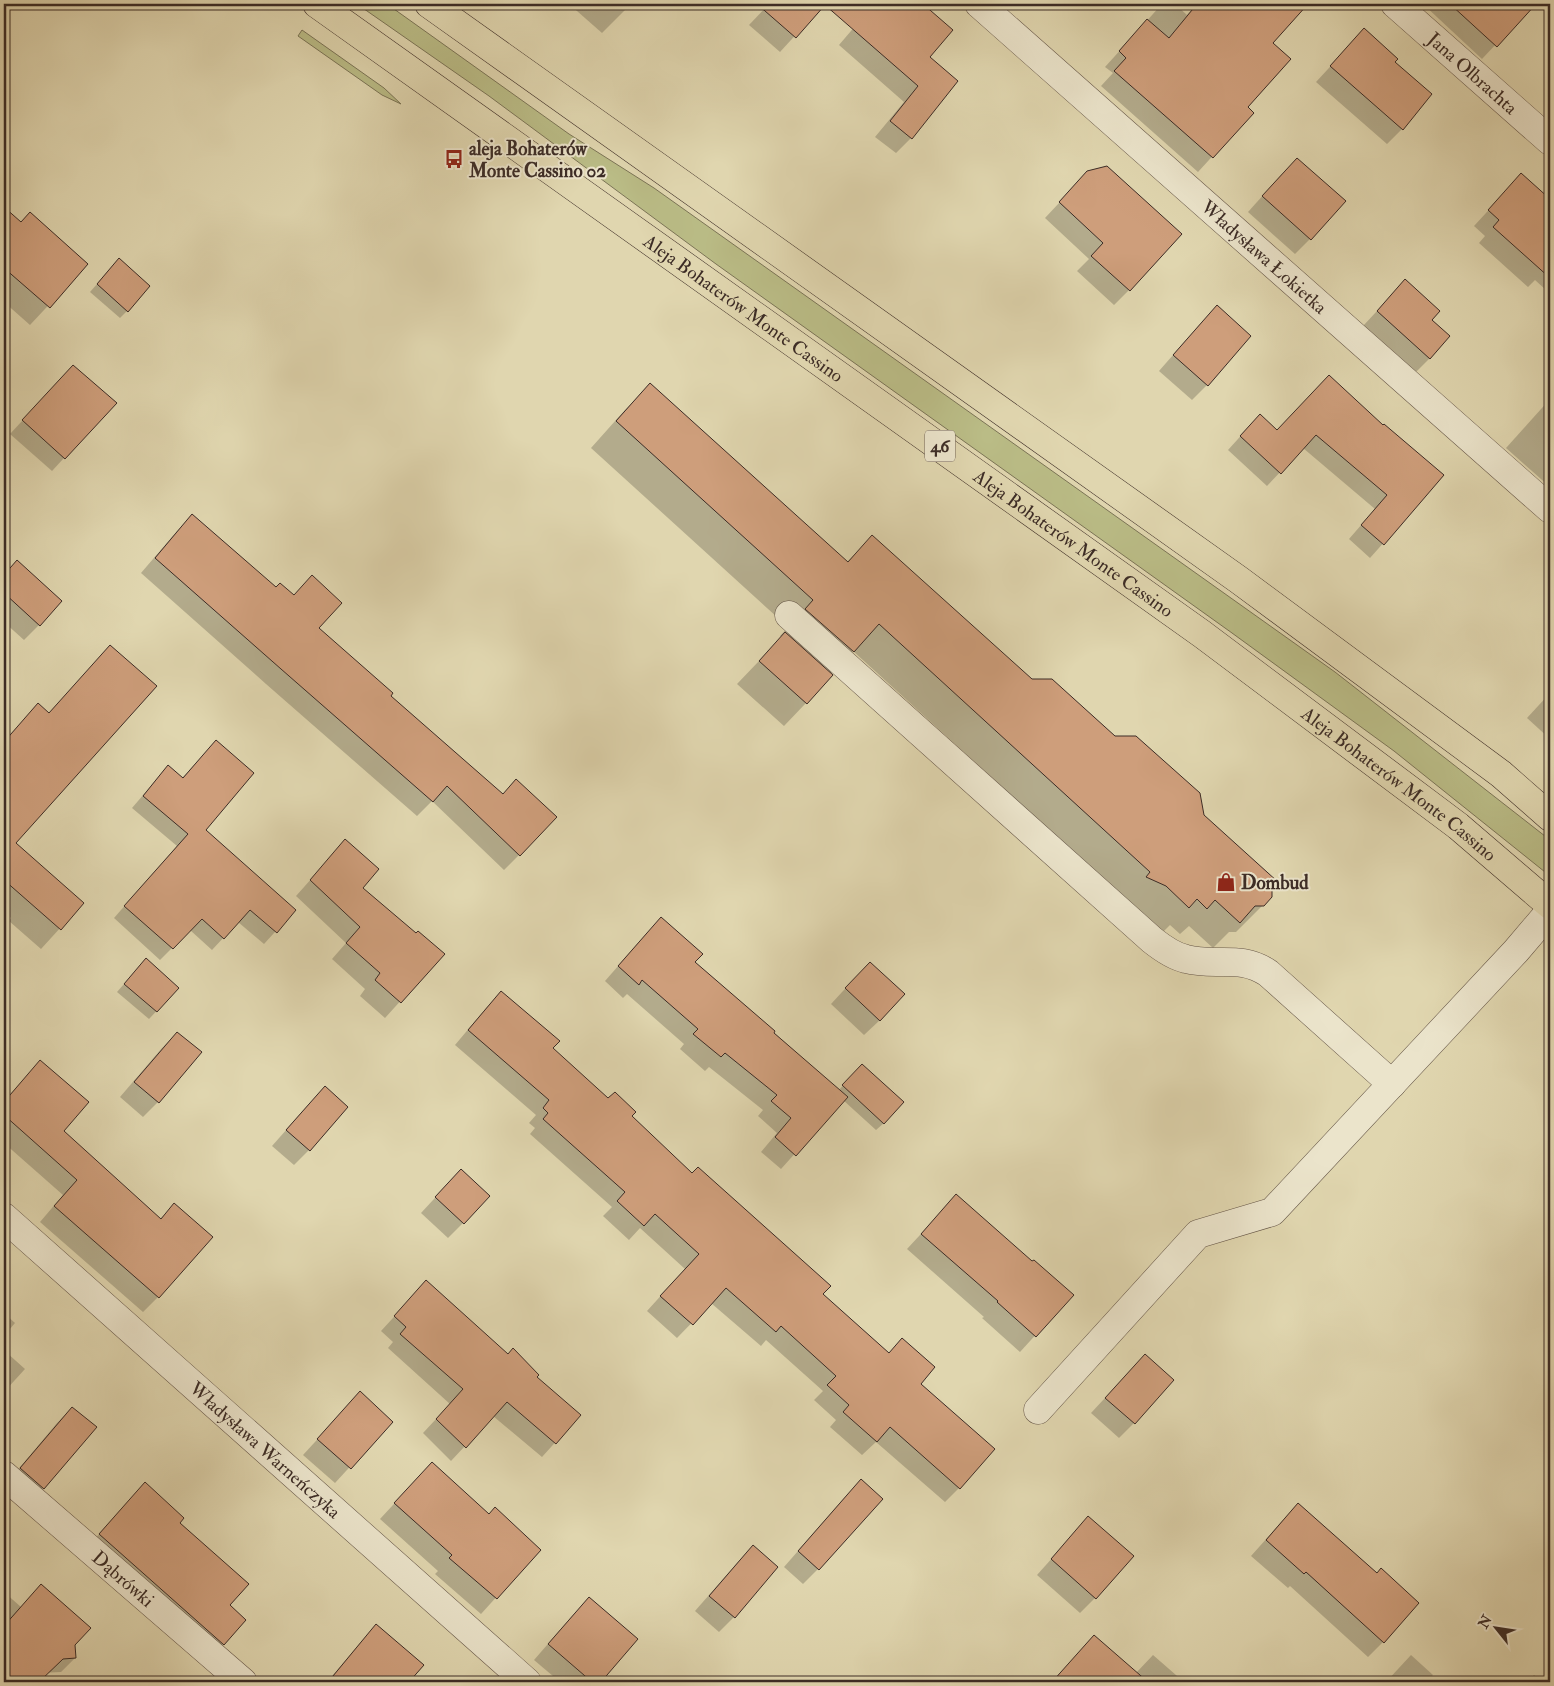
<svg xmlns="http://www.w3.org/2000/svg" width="1554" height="1686" font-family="'IM FELL Double Pica',serif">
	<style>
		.green { fill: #babc86; stroke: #7b7456 }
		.shadow { fill: #0003 }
		.building { fill: #ce9e7b; stroke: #3c2c26 }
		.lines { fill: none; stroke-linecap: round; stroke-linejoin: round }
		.minor-casing { stroke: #655648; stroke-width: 29 }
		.major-casing { stroke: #3c2c26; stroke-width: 29 }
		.minor { stroke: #ebe4cb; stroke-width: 28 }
		.major { stroke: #e0d6af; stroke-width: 28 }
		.labels { text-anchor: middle; stroke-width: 4; stroke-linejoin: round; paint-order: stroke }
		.shield { fill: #ebe4cb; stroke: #706358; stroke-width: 1 }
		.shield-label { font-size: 18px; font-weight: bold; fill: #3c2c26 }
		.street-label { font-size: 19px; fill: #3c2c26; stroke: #ebe4cb }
		.poi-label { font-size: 19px; font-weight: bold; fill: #3c2c26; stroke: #ebe4cb; text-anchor: start }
	</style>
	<rect width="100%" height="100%" fill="#e0d6af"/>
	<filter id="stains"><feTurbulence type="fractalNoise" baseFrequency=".004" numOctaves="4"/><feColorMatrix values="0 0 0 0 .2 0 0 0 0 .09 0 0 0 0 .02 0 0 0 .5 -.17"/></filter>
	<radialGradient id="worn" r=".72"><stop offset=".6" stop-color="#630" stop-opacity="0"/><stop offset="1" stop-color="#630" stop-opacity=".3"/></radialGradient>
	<!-- green -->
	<g class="green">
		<polygon points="357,4 387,4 569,134 654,188 1335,672 1550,840 1550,876 1394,751 1232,633 716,264 489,96"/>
		<polygon points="302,30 384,88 401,104 382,95 298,36"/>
	</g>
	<!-- shadow -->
	<g class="shadow">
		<polygon points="569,4 631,4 602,33"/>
		<polygon points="769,4 824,4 780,52 749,25"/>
		<polygon points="874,4 921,4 952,30 929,57 957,81 911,138 896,153 875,137 904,102 839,45"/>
		<polygon points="1162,4 1175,4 1187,15 1196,4 1307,4 1271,43 1246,107 1252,113 1198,172 1101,86 1113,73 1105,67"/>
		<polygon points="1423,4 1523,4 1529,9 1482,59"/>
		<polygon points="1364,30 1394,62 1430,94 1402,129 1387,144 1316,82"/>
		<polygon points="1550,111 1550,119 1546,115"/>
		<polygon points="1088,172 1129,290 1114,305 1077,271 1089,259 1045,218"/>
		<polygon points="1282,174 1310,239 1295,254 1248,212"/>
		<polygon points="1521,175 1550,201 1550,286 1546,290 1535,280 1528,287 1479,243 1485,236 1474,226"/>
		<polygon points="4,209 21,223 87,264 30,325 4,302"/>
		<polygon points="112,267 127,311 120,318 90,292"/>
		<polygon points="1405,281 1430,320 1430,358 1415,373 1363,326"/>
		<polygon points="1202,322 1249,336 1207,385 1192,400 1159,371"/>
		<polygon points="73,366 64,458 52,471 10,434"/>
		<polygon points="650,385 846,563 872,537 1032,681 1203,815 1270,888 1263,905 1236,932 1229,932 1213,948 1189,926 1180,934 1170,925 1162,933 853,651 830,674 806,703 784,726 737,684 782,637 780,636 788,627 591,448 624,411"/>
		<polygon points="1550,399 1550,487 1506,448"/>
		<polygon points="1383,426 1443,476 1370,558 1349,539 1375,509 1303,448 1267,486 1228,450 1247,429 1277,431"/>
		<polygon points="192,516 276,589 293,596 312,577 317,628 389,696 519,855 504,870 432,801 417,816 266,684 141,573 177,531"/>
		<polygon points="17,562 39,625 24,640 4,622 4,575"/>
		<polygon points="110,647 14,843 82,904 41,949 9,921 11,918 4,911 4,741 38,705 48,714"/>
		<polygon points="1550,669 1550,680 1544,675"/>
		<polygon points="1550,693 1550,739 1527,718"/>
		<polygon points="216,742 204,830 295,910 264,944 238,922 212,950 190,930 160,960 114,918 177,846 132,808 168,766 182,778"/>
		<polygon points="345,841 362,888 415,935 443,954 385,1018 360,996 365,989 332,959 346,943 296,896"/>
		<polygon points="647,933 694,962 839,1090 854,1073 884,1123 876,1130 843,1100 781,1169 761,1152 777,1133 758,1116 763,1110 709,1067 705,1071 680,1049 684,1044 627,994 623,998 605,981"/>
		<polygon points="139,967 178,988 149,1019 117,992"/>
		<polygon points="855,978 880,1020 864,1035 831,1004"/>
		<polygon points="501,993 552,1048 608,1100 630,1116 919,1384 959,1488 945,1502 876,1442 862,1455 830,1427 836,1420 814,1400 823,1391 766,1340 761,1346 711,1303 677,1338 647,1311 685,1269 640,1228 629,1240 603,1216 612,1207 530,1134 535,1128 529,1123 536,1115 455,1045 487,1007"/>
		<polygon points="177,1033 200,1052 158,1102 143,1117 120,1097 162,1048"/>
		<polygon points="40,1061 62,1131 160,1219 174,1205 158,1297 143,1312 40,1222 63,1195 4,1143 4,1101"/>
		<polygon points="310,1103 309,1150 294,1165 272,1146"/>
		<polygon points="446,1186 463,1223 448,1238 421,1213"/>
		<polygon points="956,1196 1032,1263 1072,1295 1020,1352 982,1318 984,1317 907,1249"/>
		<polygon points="426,1282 508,1355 580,1415 542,1457 493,1416 451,1461 423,1433 450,1404 388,1348 393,1342 381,1331"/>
		<polygon points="4,1313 15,1323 4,1336"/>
		<polygon points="4,1346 8,1349 6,1352 25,1369 4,1392"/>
		<polygon points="1145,1355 1134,1423 1119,1438 1091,1413"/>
		<polygon points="360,1393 391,1422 335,1483 303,1455"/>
		<polygon points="72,1408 43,1488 28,1504 6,1484 57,1423"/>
		<polygon points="417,1479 489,1515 539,1550 481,1614 435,1574 438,1571 380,1519"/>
		<polygon points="846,1496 818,1569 803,1584 784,1567"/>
		<polygon points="130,1499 178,1523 228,1605 223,1644 208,1659 85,1550"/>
		<polygon points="1088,1518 1095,1598 1080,1613 1037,1575"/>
		<polygon points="1283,1520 1383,1642 1368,1657 1290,1586 1288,1588 1251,1556"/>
		<polygon points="753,1547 734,1617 719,1632 695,1611 738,1562"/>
		<polygon points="4,1592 21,1607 74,1645 75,1658 61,1672 39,1673 31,1682 4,1682"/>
		<polygon points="589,1599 637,1639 599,1682 560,1682 534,1660 574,1614"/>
		<polygon points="377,1626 422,1665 407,1682 327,1682 362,1641"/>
		<polygon points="1094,1636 1136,1673 1153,1655 1184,1682 1052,1682"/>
		<polygon points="1411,1655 1433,1675 1426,1682 1386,1682"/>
		<polygon points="1534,1675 1543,1682 1527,1682"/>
	</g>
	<!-- building -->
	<g class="building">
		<polygon points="757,4 923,4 953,30 930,57 958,81 912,139 890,121 918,86 825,5 796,38"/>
		<polygon points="1197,4 1308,4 1273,43 1291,59 1248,107 1254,113 1213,158 1114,71 1126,58 1119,51 1147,19 1169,38"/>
		<polygon points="1450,4 1536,4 1497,47"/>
		<polygon points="1364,28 1398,59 1395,62 1432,94 1403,130 1330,66"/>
		<polygon points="1297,158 1346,201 1311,240 1262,196"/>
		<polygon points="1107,166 1182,234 1130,291 1091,256 1103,243 1059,202 1087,171"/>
		<polygon points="1521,173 1550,199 1550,278 1493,227 1499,220 1488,210"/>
		<polygon points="4,207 21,222 30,212 88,264 50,308 4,268"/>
		<polygon points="119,258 150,286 128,312 97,284"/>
		<polygon points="1405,279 1440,311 1432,320 1450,336 1430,359 1377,311"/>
		<polygon points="1217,305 1251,336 1208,386 1173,355"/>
		<polygon points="73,365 117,403 65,459 22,420"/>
		<polygon points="1329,375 1383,425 1384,424 1444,475 1384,545 1361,525 1387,495 1316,435 1281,474 1240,436 1260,414 1277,430"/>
		<polygon points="650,383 848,562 872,535 1032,679 1052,679 1115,736 1136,736 1200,793 1204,815 1278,882 1272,888 1272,897 1264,906 1255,906 1240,923 1215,900 1207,909 1197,899 1189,908 1166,886 1146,877 1150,872 879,624 854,652 805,609 813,600 616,421"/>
		<polygon points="192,514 276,587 280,583 294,595 312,575 342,603 319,628 393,693 391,696 503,794 516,779 557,817 520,856 447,786 433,802 281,669 155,558"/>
		<polygon points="17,560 62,601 40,626 4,593 4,575"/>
		<polygon points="785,632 833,675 807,704 759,661"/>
		<polygon points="110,645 157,686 16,843 84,903 61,930 4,880 4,742 38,703 49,713"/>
		<polygon points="216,740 254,773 206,830 296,910 277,933 250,910 224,939 202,919 173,949 124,906 188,834 143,796 168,765 183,778"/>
		<polygon points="345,839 379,869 363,888 416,933 418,931 445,954 401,1003 375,980 380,973 346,943 360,927 310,880"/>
		<polygon points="661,917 703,954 695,962 775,1031 774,1033 848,1097 796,1156 775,1137 791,1118 771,1101 777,1095 725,1053 721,1057 693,1034 698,1029 642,980 639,985 618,966"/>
		<polygon points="146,958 179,988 157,1012 124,984"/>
		<polygon points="870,962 905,994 880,1021 845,988"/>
		<polygon points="501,991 560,1041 553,1048 608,1098 615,1092 636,1112 632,1116 692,1173 698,1167 831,1286 823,1294 889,1353 902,1338 935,1367 921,1384 995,1449 960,1489 890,1427 877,1442 843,1412 849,1405 827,1385 836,1376 781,1326 776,1332 726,1288 693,1325 660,1296 699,1254 655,1214 644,1226 617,1201 625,1192 543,1119 548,1113 543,1108 549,1100 468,1030"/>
		<polygon points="177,1032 202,1052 159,1103 134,1082"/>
		<polygon points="40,1060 89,1102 64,1131 161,1219 174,1203 213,1237 159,1298 54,1206 77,1180 4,1115 4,1102"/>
		<polygon points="862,1064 904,1102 884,1124 842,1085"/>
		<polygon points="325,1086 348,1107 310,1151 286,1130"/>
		<polygon points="461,1169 490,1196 464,1224 435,1197"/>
		<polygon points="956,1194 1032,1261 1034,1260 1074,1295 1036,1337 997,1302 998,1301 921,1234"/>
		<polygon points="426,1280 508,1354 513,1348 539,1375 537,1377 581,1415 556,1444 507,1402 466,1448 436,1419 463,1389 400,1334 406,1327 394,1316"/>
		<polygon points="1145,1354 1174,1380 1135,1424 1105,1398"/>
		<polygon points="360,1391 393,1422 351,1469 317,1439"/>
		<polygon points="72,1407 97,1427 44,1489 20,1468"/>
		<polygon points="432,1462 489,1514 495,1507 541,1550 497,1599 449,1558 452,1555 394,1503"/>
		<polygon points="861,1479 883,1499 819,1570 798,1551"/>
		<polygon points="145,1482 184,1518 180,1523 249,1584 230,1605 246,1620 224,1645 99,1534"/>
		<polygon points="1298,1503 1377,1573 1381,1568 1419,1603 1384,1643 1306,1572 1304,1574 1266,1540"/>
		<polygon points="1088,1516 1134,1556 1096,1599 1051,1559"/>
		<polygon points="753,1545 778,1567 735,1618 709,1596"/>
		<polygon points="41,1584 91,1628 75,1645 76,1658 63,1659 39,1682 4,1682 4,1626"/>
		<polygon points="589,1597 638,1639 601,1682 592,1682 548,1644"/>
		<polygon points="376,1624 424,1665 409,1682 328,1682"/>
		<polygon points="1094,1635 1148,1682 1052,1682"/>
	</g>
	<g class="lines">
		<!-- minor casing -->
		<g class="minor-casing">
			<g id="minor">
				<path id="s1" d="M979 4 1550 509"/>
				<path id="s2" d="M1395 4 1550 141"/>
				<path d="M789 615 1152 940C1162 948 1173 956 1186 959 1216 967 1240 954 1268 973L1392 1084"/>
				<path id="s3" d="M4 1217 527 1682"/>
				<polyline points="1038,1410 1198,1234 1272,1212 1516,951 1550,911"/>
				<path id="s4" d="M4 1475 243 1682"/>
			</g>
		</g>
		<!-- major casing -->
		<g class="major-casing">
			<g id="major">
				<path id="s5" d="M317 4 1202 634 1458 826 1550 905"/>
				<polyline points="429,4 1239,580 1501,774 1550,817"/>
			</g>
		</g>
		<!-- minor -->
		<use href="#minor" class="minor"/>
		<!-- major -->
		<use href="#major" class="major"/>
	</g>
	<!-- icons -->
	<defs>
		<g id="bus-bare" transform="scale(1.5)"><path d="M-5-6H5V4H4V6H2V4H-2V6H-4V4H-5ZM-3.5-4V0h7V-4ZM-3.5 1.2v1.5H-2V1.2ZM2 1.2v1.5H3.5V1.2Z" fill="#8f2418" stroke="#ebe4cb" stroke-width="2.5" paint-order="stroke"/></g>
		<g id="shop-bare" transform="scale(1.5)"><path d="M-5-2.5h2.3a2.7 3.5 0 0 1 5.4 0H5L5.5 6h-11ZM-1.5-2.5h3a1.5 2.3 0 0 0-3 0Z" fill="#8f2418" stroke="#ebe4cb" stroke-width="2.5" paint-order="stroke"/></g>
	</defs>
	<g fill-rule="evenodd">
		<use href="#bus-bare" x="454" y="159"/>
		<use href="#shop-bare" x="1226" y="882"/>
	</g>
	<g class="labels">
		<!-- shield labels -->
		<rect class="shield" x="925" y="430.5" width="30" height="31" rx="4"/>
		<g class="shield-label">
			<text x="940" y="452">46</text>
		</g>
		<!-- street labels -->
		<g class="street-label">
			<text dy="7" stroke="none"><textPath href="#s2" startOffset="104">Jana Olbrachta</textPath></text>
			<text dy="7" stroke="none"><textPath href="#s1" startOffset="381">Władysława Łokietka</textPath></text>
			<text dy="7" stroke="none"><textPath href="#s5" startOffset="524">Aleja Bohaterów Monte Cassino</textPath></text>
			<text dy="7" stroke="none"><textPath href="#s5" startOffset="929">Aleja Bohaterów Monte Cassino</textPath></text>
			<text dy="7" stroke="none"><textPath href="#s5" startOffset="1334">Aleja Bohaterów Monte Cassino</textPath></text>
			<text dy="7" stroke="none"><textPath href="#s3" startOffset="350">Władysława Warneńczyka</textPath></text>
			<text dy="7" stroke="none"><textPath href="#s4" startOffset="158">Dąbrówki</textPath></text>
		</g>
		<!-- poi labels -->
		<g class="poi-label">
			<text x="469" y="155">aleja Bohaterów<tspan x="469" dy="22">Monte Cassino 02</tspan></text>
			<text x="1241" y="889">Dombud</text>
		</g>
	</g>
	<!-- margin -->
	<rect width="1554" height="1686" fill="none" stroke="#e0d6af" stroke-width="20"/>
	<rect x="5" y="5" width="1544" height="1676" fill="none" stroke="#3c2c26" stroke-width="2.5"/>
	<rect x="10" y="10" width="1534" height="1666" fill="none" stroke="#3c2c26"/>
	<!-- north arrow -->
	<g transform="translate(1496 1628) rotate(300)" stroke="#ebe4cb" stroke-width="4" paint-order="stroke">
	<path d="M0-4L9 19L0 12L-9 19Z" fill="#3c2c26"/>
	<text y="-8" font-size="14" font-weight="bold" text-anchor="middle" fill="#3c2c26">N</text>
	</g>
	<rect width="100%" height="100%" filter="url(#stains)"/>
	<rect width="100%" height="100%" fill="url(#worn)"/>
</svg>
